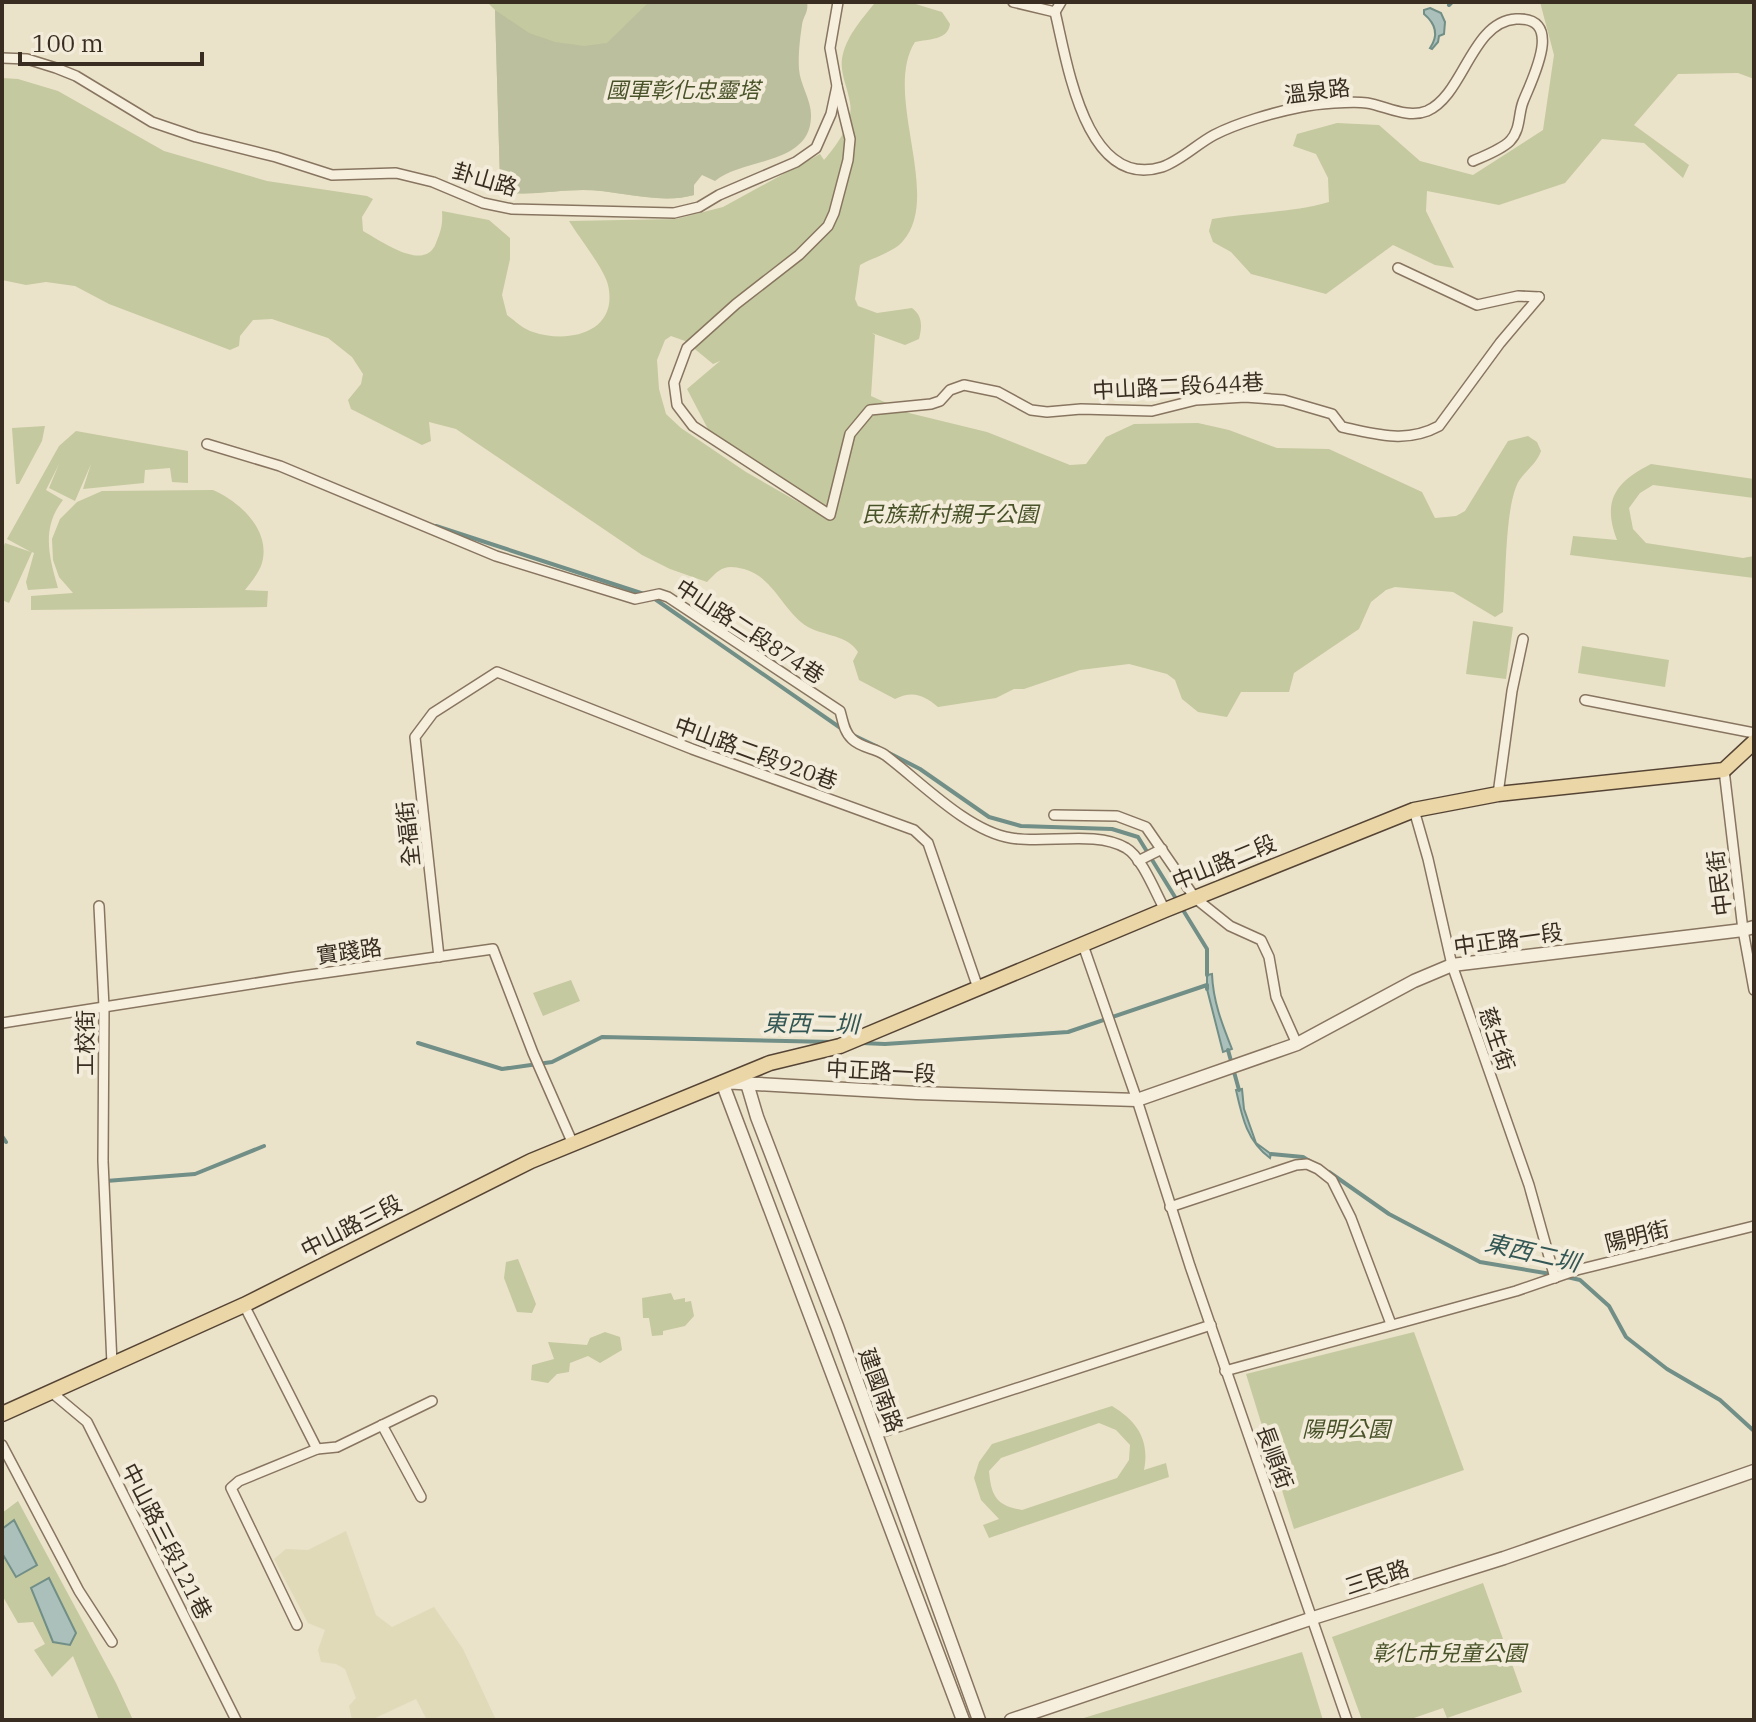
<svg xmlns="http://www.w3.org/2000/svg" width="1756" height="1722" font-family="'IBM Plex Serif','Noto Sans TC',serif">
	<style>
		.farmland { fill: #e1dab8 }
		.green { fill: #c4c99f; fill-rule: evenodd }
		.cemetery { fill: #bbbf9d }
		.water { fill: #abc0ba; stroke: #718f87; stroke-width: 2 }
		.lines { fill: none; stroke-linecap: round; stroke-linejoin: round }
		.stream { stroke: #718f87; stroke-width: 4 }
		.minor-casing { stroke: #877560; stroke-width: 12 }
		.tertiary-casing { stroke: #877560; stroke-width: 15 }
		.primary-casing { stroke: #554434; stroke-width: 17 }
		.minor { stroke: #f7efdd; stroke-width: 9 }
		.tertiary { stroke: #f7efdd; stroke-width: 12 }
		.primary { stroke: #ead6a7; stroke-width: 14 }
		.labels { text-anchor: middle; stroke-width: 8; stroke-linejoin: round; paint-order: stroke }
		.park-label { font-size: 22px; font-style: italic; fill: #49532a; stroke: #f3ecda }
		.street-label { font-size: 22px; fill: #392d22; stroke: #f3ecda }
		.water-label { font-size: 24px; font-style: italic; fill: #335755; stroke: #f3ecda }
	</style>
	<rect width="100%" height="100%" fill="#ebe2ca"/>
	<!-- farmland -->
	<polygon class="farmland" points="346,1531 376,1615 392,1627 434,1607 463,1649 496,1720 427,1720 416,1699 371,1720 352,1720 349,1706 356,1698 345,1669 336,1664 321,1662 318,1650 325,1630 308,1623 274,1559 286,1549 308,1550"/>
	<!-- green -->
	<g class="green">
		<path d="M487 2H735L673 105 694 195C659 205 619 190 583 190 554 190 525 197 497 191L500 181 495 10Z"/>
		<path d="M909 2 942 12 950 24C948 40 929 39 915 42 882 94 943 195 903 241 894 252 872 258 860 265L855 299 858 306 877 313 912 308C923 316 922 327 919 339L905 345 872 333 875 335 871 396 909 413 987 432 1070 465 1086 464 1106 437 1134 424 1198 423 1229 430 1277 448 1329 449 1422 492 1435 518 1456 516 1465 511 1508 441 1528 436 1537 442 1541 451C1536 466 1521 473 1516 487 1505 515 1506 579 1503 612L1495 617 1453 592 1395 587 1386 590 1371 602 1359 629 1294 673 1289 692H1241L1227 717 1198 712 1182 699 1175 680 1167 674 1129 664 1080 670 1024 689H1014L996 698 938 707C924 695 913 690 895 699L859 680 853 661 858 652C848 635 824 636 808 627 783 612 774 577 744 569 725 564 720 568 707 582L670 569 642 555 456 429 429 422 431 441 422 445 351 409 348 400 361 384 363 374 352 357 328 338 272 319 253 320 240 336 239 346 230 350 109 304 75 286 46 282 26 285 2 280V78L18 79 58 91 164 151 267 181 367 196 373 199 362 217 363 231C381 241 425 273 436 243 441 231 443 224 442 211L489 220 510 238V259L502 295 507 315C515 321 523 329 533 332 568 344 619 333 608 285 605 270 578 236 569 221L676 219 723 207 820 154 824 160C836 146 854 122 850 103 848 88 840 74 842 59 845 38 861 20 874 4ZM671 336 685 341 713 364 720 361 687 389 709 431 828 519 746 472 681 428 666 414 659 389 657 360 665 340Z"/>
		<path d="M1540 2H1753L1754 79 1738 73 1678 74 1634 125 1689 165 1683 178 1644 143 1602 139 1565 183 1499 205 1427 191 1426 211 1454 268 1435 265 1393 245 1326 294 1251 274 1231 252 1213 242 1209 231 1212 219C1252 212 1291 213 1329 202L1328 178 1316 154 1293 146 1297 134 1337 123 1379 125 1420 161 1473 175 1543 130 1554 55Z"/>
		<polygon points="45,426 42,441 19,484 16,484 12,428"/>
		<path d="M76 431 188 451V483L172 482 170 468 145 470 144 483 83 489 91 464 75 501 49 488 59 464 46 490 63 500C41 528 49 556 58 588L28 590 26 582 34 553 32 552 9 603 2 600V550L5 543 31 552 7 539 59 446Z"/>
		<path d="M1651 464 1754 479V498L1653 485 1640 493 1629 508 1633 529 1646 543 1743 558 1754 556V578L1570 555 1573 536 1617 540C1602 501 1615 482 1651 464Z"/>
		<path d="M213 490C240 502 271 530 262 563 259 573 251 582 245 590L268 591 267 607 31 610V596L73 593 59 577 53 560 52 539 60 519 77 502 102 491Z"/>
		<polygon points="1473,621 1513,627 1506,679 1466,674"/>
		<polygon points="1582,646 1669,660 1665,687 1578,673"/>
		<polygon points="571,980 580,1001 543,1016 533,993"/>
		<polygon points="518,1259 536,1304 532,1313 517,1312 504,1278 506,1262"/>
		<polygon points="671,1293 674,1300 685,1298 685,1302 691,1301 694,1316 685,1326 663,1331 663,1335 652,1336 649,1318 643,1318 642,1298"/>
		<polygon points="605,1332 620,1337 622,1350 600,1363 588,1356 570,1363 569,1372 557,1374 548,1383 531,1380 532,1365 554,1359 548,1342 587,1345 590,1338"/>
		<polygon points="1414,1332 1464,1470 1294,1529 1246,1374"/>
		<path d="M1112 1406C1137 1421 1150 1440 1144 1470L1166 1463 1169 1477 989 1538 983 1525 999 1519 981 1500 974 1478 979 1462 992 1444ZM1099 1423 1116 1430 1130 1445 1129 1460 1117 1478 1022 1510C996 1506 991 1495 989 1471L1001 1458Z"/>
		<polygon points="18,1501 116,1683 133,1720 99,1720 73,1656 52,1677 34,1650 45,1644 33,1622 18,1623 2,1595 2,1513"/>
		<polygon points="1483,1583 1522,1692 1447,1718 1443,1708 1408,1720 1362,1720 1332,1637"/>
		<polygon points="1302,1652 1323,1720 1077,1720"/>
	</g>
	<!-- cemetery -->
	<path class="cemetery" d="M649 2H807C809 12 803 16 802 25 800 38 798 56 799 69 800 85 812 101 811 117 810 165 743 158 715 181L702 175 694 185V195C659 205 619 190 583 190 554 190 525 197 497 191L500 181 495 10 529 33 555 42 584 46 607 43Z"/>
	<!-- water -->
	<g class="water">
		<path d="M1430 8 1441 13 1445 22 1444 34 1439 36 1438 42 1432 49 1430 48C1439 35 1436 24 1424 14V10Z"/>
		<path d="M1212 974C1213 1001 1222 1024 1232 1049L1223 1052 1207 989V975Z"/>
		<path d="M1242 1089 1244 1109 1256 1143 1271 1154 1270 1158C1247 1141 1242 1117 1236 1090Z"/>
		<polygon points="14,1520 37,1565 16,1577 2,1553 2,1529"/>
		<polygon points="49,1578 76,1633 70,1645 53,1642 31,1588"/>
	</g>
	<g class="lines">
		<!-- stream -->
		<g class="stream">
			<polyline points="1449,5 1452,2"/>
			<polyline points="436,526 644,594"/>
			<polyline points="652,597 842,729"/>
			<polyline points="853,735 878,747"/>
			<polyline points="889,753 920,769 989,817 1021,826 1112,829 1138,837 1207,949 1207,975"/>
			<polyline points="418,1043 502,1069 552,1062 602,1037 833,1042"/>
			<polyline points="861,1043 885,1044 1068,1032 1207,985 1207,989"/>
			<polyline points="1228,1050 1239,1090"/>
			<polyline points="2,1136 6,1142"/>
			<polyline points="1271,1154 1303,1157 1311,1162"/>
			<polyline points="1329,1172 1389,1214 1480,1262 1551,1274"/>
			<polyline points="106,1181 195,1174 264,1146"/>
			<polyline points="1567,1277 1580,1280 1609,1306 1626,1337 1667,1369 1720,1400 1754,1431"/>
		</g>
		<!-- minor casing -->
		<g class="minor-casing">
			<g id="minor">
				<polyline points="1013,2 1055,12 1061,2"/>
				<path d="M1055 12C1067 61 1085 191 1162 167 1180 161 1197 144 1214 135 1237 123 1275 112 1301 107 1317 104 1351 101 1367 103 1386 106 1407 119 1427 111 1464 95 1471 22 1516 19 1566 16 1531 81 1523 102 1518 115 1521 129 1510 141 1501 150 1484 156 1473 161"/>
				<polyline points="2,58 27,59 56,68 76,76 152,122 196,137 276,157 332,175 396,173 433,182 483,203 512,209 674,213 699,207 719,195 796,162 816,148 831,114 837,86 830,48 838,2"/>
				<path d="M837 86 850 139 848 160 834 213 828 226 799 255 736 304 687 348 674 383 677 405 693 426 830 515 850 434 870 410 931 404 940 401 950 390 964 385 998 392 1031 410 1047 412 1081 409 1152 411 1196 400 1245 397 1284 400 1332 414 1342 427C1377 434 1406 444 1439 426L1500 343 1539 297"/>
				<polyline points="1398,268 1477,305 1518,296 1539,297"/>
				<path d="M207 444 280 466 496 556 635 599 659 594 668 597 840 711C843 721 844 732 852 739 861 748 875 748 885 755 920 781 967 831 1011 838 1046 844 1096 830 1126 848 1142 857 1156 894 1165 910"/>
				<polyline points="1585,700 1754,733"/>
				<polyline points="1724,770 1743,930 1754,990"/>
				<polyline points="1498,794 1512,691 1523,639"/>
				<polyline points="1414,810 1428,859 1452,965 1529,1185 1555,1278"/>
				<polyline points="1054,815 1117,816 1146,827 1195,898 1230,926 1261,940 1269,957 1276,997 1297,1044"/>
				<polyline points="1138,861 1162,849"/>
				<polyline points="99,906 104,1007 103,1161 112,1364"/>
				<polyline points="1083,945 1137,1100 1190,1266 1347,1720"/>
				<polyline points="439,957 415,737 433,713 497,672 692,749 914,830 928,843 978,988"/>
				<polyline points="2,1023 295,977 493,949 533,1053 573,1144"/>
				<polyline points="1170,1207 1296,1165 1307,1164 1318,1169 1332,1180 1351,1218 1391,1324"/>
				<polyline points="244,1305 317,1449"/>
				<polyline points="1225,1371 1516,1291 1577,1270 1754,1226"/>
				<polyline points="50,1391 87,1422 236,1720"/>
				<polyline points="382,1425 421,1497"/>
				<polyline points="876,1434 1211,1325"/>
				<polyline points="2,1445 79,1591 112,1642"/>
				<polyline points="297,1625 231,1488 239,1481 317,1449 337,1447 432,1401"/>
			</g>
		</g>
		<!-- tertiary casing -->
		<g class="tertiary-casing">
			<g id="tertiary">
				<polyline points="746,1080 757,1117 837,1326 979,1720"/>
				<polyline points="963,1720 722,1082 917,1093 1137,1100 1297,1044 1414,981 1452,965 1743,930 1754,927"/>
				<polyline points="1011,1720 1313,1618 1504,1558 1754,1471"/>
			</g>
		</g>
		<!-- primary casing -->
		<g class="primary-casing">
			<polyline id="primary" points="2,1414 244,1305 531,1161 770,1063 840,1046 1165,910 1414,810 1498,794 1724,770 1754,742"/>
		</g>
		<!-- minor -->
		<use href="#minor" class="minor"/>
		<!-- tertiary -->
		<use href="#tertiary" class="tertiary"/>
		<!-- primary -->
		<use href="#primary" class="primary"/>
	</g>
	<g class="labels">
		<!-- park labels -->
		<g class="park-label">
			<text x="683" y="98">國軍彰化忠靈塔</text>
			<text x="950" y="522">民族新村親子公園</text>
			<text x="1346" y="1437">陽明公園</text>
			<text x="1449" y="1661">彰化市兒童公園</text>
		</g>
		<!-- street labels -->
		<g class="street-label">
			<text transform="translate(1317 91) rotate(-7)" y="8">溫泉路</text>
			<text transform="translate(485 179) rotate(16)" y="8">卦山路</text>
			<text transform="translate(1178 386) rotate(-3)" y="8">中山路二段644巷</text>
			<text transform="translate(750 631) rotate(33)" y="8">中山路二段874巷</text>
			<text transform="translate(756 753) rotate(20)" y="8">中山路二段920巷</text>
			<text transform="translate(408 834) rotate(-96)" y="8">全福街</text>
			<text transform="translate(1224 862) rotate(-22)" y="8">中山路二段</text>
			<text transform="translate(1719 883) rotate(-97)" y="8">中民街</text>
			<text transform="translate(1508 939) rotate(-8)" y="8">中正路一段</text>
			<text transform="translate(349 951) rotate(-8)" y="8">實踐路</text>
			<text transform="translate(1497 1039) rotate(71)" y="8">慈生街</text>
			<text transform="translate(85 1043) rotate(-90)" y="8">工校街</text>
			<text transform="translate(881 1071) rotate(3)" y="8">中正路一段</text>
			<text transform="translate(351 1226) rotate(-27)" y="8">中山路三段</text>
			<text transform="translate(1637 1236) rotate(-14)" y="8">陽明街</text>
			<text transform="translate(881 1390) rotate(70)" y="8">建國南路</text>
			<text transform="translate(1275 1457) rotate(70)" y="8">長順街</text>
			<text transform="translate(167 1541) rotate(63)" y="8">中山路三段121巷</text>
			<text transform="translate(1377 1577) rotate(-18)" y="8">三民路</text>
		</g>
		<!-- water labels -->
		<g class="water-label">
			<text transform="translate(811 1024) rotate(1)" y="8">東西二圳</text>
			<text transform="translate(1532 1253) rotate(13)" y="8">東西二圳</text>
		</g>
	</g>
	<!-- border -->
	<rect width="1756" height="1722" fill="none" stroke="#392d22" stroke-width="8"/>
	<!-- scale -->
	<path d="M20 52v12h182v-12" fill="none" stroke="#392d22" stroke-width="4"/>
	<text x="32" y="52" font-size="24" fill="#392d22" stroke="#f3ecda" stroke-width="6" paint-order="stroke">100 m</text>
</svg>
